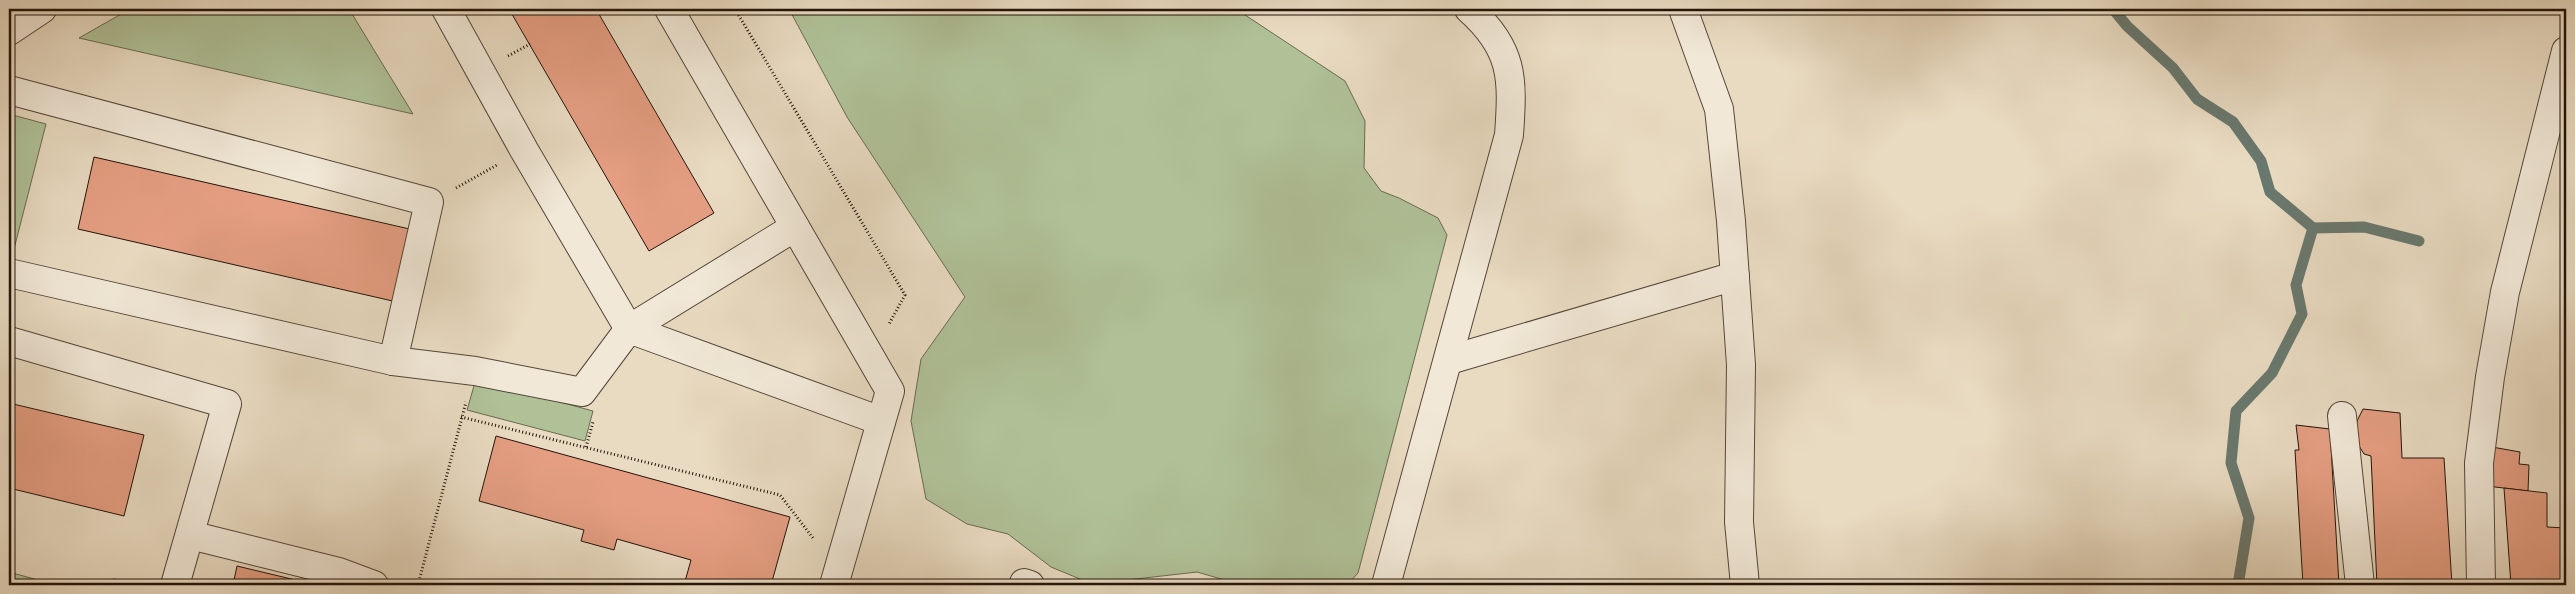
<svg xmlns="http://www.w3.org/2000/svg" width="2575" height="594" font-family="'Old Standard TT',serif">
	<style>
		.green { fill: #b0c198; stroke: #6a6a52 }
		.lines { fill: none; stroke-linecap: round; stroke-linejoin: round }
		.stream { stroke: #69786e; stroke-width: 11 }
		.building { fill: #e59e82; stroke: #23140b }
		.minor-casing { stroke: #544639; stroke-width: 30 }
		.path { stroke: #23140b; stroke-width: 3; stroke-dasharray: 1 2.5; stroke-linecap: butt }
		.minor { stroke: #f1e8d7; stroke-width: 28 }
	</style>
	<rect width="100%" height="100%" fill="#e9dbc2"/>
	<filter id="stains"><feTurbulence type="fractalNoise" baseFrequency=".004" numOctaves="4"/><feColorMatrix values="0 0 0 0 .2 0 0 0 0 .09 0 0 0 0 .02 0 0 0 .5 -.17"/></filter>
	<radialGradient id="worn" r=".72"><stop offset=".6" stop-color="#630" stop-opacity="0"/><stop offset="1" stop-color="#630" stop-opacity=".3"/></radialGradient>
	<!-- green -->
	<g class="green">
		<polygon points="130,9 349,9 413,114 79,38"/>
		<polygon points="789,9 1236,9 1345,81 1365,121 1364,168 1381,191 1399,198 1438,218 1447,235 1358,573 1347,585 1242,585 1197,572 1092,584 1051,567 1008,534 967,524 926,499 911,421 921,359 965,297 847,117"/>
		<polygon points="9,114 46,124 14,249 9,247"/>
		<polygon points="476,379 593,411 585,441 467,410"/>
		<polygon points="9,572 56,585 9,585"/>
		<polygon points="115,579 139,585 64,585"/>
	</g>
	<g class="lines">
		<!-- stream -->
		<g class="stream">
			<polyline points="2113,9 2127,26 2173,68 2197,99 2233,122 2261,161 2270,192 2313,228 2364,227 2419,241"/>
			<polyline points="2238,585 2249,518 2231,463 2236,411 2272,373 2302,314 2296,285 2313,228"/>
		</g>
	</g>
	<!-- building -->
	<g class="building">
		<polygon points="509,9 596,9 714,213 649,251"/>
		<polygon points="94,157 414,230 397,302 78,229"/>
		<polygon points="9,403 144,435 124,516 9,488"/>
		<polygon points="2363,409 2400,413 2402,458 2444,458 2452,585 2377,585 2371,456 2364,454 2351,433"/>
		<polygon points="2296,425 2330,429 2339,585 2303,585 2295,450 2299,450"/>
		<polygon points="496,436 790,517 771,585 684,585 691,560 617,539 614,550 581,541 584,530 479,501"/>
		<polygon points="2492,447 2520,452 2519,464 2529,465 2528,491 2487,486"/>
		<polygon points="2504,488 2547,493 2547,527 2566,528 2566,585 2511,585"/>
		<polygon points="237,566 308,583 307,585 233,585"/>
	</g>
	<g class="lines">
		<!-- minor casing -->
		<g class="minor-casing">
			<g id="minor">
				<polyline points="446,9 524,150 629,329 795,227"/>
				<polyline points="669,9 890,391 834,585"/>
				<polyline points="1683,9 1719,109 1731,221 1741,365 1739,522 1745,585"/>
				<polyline points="9,31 42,9"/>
				<polyline points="9,90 429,202 393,361 9,273"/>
				<polyline points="9,341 227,404 175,585"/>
				<polyline points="1449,360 1735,276"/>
				<polyline points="393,361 475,371 582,392 629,329 881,421"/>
				<polyline points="2342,416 2360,585"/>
				<polyline points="190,535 339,572 374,585"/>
				<polyline points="1024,583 1030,585"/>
				<path d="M1386 585 1509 135C1513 79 1514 49 1469 9"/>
				<polyline points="2481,585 2479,463 2490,377 2505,292 2566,51"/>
			</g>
		</g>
		<!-- path -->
		<g class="path">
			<polyline points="735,9 905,295 889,324"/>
			<polyline points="508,56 530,44"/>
			<polyline points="456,188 497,165"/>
			<polyline points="461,417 780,495 813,538"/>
			<polyline points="586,447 593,422"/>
			<polyline points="418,585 466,402"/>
		</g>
		<!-- minor -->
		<use href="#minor" class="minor"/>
	</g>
	<!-- margin -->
	<rect width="2575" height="594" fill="none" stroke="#e9dbc2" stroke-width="30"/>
	<rect x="10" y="10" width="2555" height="574" fill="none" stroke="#23140b" stroke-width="2.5"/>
	<rect x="15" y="15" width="2545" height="564" fill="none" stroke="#23140b"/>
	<rect width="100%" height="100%" filter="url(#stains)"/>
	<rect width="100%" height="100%" fill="url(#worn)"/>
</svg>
